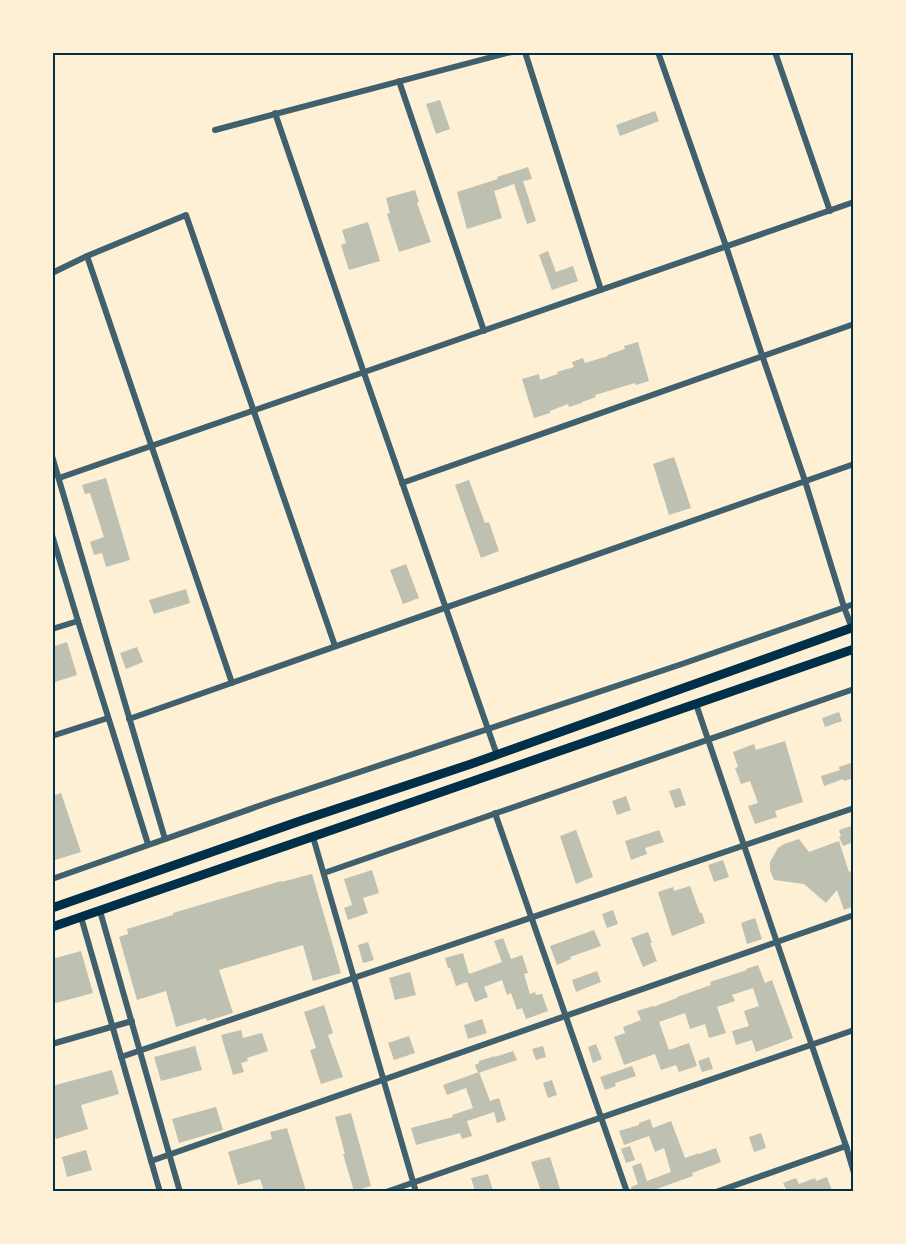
<svg xmlns="http://www.w3.org/2000/svg" width="906" height="1244" font-family="'Nunito Sans',sans-serif">
	<style>
		.building { fill: #bec0b2 }
		.lines { fill: none; stroke-linecap: round; stroke-linejoin: round }
		.minor { stroke: #3f606c; stroke-width: 6 }
		.secondary { stroke: #003049; stroke-width: 9 }
		.neatline { fill: none; stroke: #003049; stroke-width: 2 }
	</style>
	<rect width="100%" height="100%" fill="#fdf0d5"/>
	<!-- building -->
	<g class="building">
		<polygon points="440,100 450,129 436,134 426,104"/>
		<polygon points="655,111 659,121 620,136 616,125"/>
		<polygon points="528,167 532,179 523,181 536,221 527,224 514,184 494,191 502,218 467,229 457,192 498,179 497,177"/>
		<polygon points="415,190 419,202 417,203 431,242 399,252 387,214 390,213 386,198"/>
		<polygon points="368,222 380,261 349,270 341,245 346,243 342,230"/>
		<polygon points="548,251 556,272 573,266 578,281 552,290 539,255"/>
		<polygon points="638,342 649,381 636,385 635,383 595,395 596,397 582,402 582,403 569,407 568,404 550,411 550,413 534,418 522,379 539,374 540,380 558,374 557,372 574,367 572,362 583,358 585,363 608,356 607,355 625,349 624,346"/>
		<polygon points="674,457 691,508 669,515 653,464"/>
		<polygon points="106,478 130,560 106,567 102,553 94,555 90,542 104,537 90,493 85,494 82,485"/>
		<polygon points="469,480 485,523 489,522 499,551 481,558 455,485"/>
		<polygon points="406,564 419,598 403,604 390,570"/>
		<polygon points="186,589 190,603 154,614 149,600"/>
		<polygon points="67,642 77,675 52,683 52,647"/>
		<polygon points="137,647 143,662 126,669 120,653"/>
		<polygon points="839,712 842,721 825,727 822,718"/>
		<polygon points="785,741 803,802 775,811 777,817 755,824 748,806 758,803 750,781 741,784 735,768 738,767 733,752 754,744 756,750"/>
		<polygon points="854,762 854,778 844,781 843,779 824,786 821,776 840,770 839,767"/>
		<polygon points="680,788 686,805 675,808 669,791"/>
		<polygon points="61,793 81,852 52,861 52,796"/>
		<polygon points="626,796 631,810 617,815 612,801"/>
		<polygon points="854,825 854,842 843,846 839,837 841,836 839,830"/>
		<polygon points="576,830 593,877 576,884 560,836"/>
		<polygon points="659,830 664,842 645,848 647,854 631,860 625,841"/>
		<polygon points="799,839 809,852 839,841 849,872 854,870 854,906 844,910 837,890 826,903 804,884 774,880 770,870 770,862 778,848 784,844"/>
		<polygon points="723,860 729,877 714,882 708,865"/>
		<polygon points="372,870 379,893 363,898 368,913 348,920 344,908 352,905 344,879"/>
		<polygon points="312,874 341,973 313,981 303,945 219,970 233,1013 207,1021 206,1018 176,1027 166,991 137,1000 119,937 128,934 127,929 173,915 173,913 281,881 281,882"/>
		<polygon points="690,886 700,913 702,913 705,923 672,936 658,892 673,887 674,891"/>
		<polygon points="613,910 618,924 607,928 602,914"/>
		<polygon points="755,918 762,939 747,944 741,923"/>
		<polygon points="594,930 601,946 570,957 571,959 557,965 550,946"/>
		<polygon points="648,932 652,943 650,943 657,961 643,967 631,938"/>
		<polygon points="503,938 511,959 522,955 528,973 524,974 530,994 535,992 536,995 542,994 548,1011 526,1019 522,1008 517,1010 511,993 507,995 502,980 484,987 488,997 475,1002 467,982 456,986 450,968 448,968 445,958 463,953 469,974 502,962 494,941"/>
		<polygon points="368,942 374,960 363,963 358,945"/>
		<polygon points="81,951 93,993 52,1004 52,959"/>
		<polygon points="758,965 765,983 772,980 793,1038 756,1052 752,1040 736,1045 732,1031 749,1026 744,1011 759,1006 753,988 732,995 735,1001 717,1007 726,1033 709,1038 705,1024 690,1029 685,1013 659,1022 669,1050 689,1043 697,1066 679,1072 676,1065 661,1070 655,1054 624,1065 614,1037 625,1033 623,1027 641,1020 637,1011 653,1006 653,1007 677,998 677,997 711,985 710,982 747,970 746,969"/>
		<polygon points="597,971 601,982 576,992 572,980"/>
		<polygon points="410,972 416,995 395,1000 389,978"/>
		<polygon points="324,1005 333,1033 328,1035 343,1077 321,1084 310,1050 316,1048 304,1012"/>
		<polygon points="482,1019 487,1033 468,1039 464,1025"/>
		<polygon points="241,1030 243,1038 262,1033 268,1051 247,1058 248,1061 241,1063 244,1072 233,1075 221,1035"/>
		<polygon points="409,1036 415,1053 394,1060 388,1043"/>
		<polygon points="596,1044 602,1059 593,1063 588,1047"/>
		<polygon points="195,1046 202,1070 161,1081 154,1057"/>
		<polygon points="543,1046 546,1057 536,1060 532,1049"/>
		<polygon points="513,1051 517,1060 478,1073 475,1065 479,1063 479,1061 495,1056 495,1057"/>
		<polygon points="709,1057 713,1069 702,1072 698,1061"/>
		<polygon points="632,1066 636,1076 615,1083 616,1086 605,1090 600,1077"/>
		<polygon points="112,1070 119,1094 81,1105 88,1129 56,1139 52,1127 52,1086"/>
		<polygon points="479,1072 490,1101 499,1098 506,1120 497,1123 494,1112 467,1121 472,1136 462,1139 460,1133 416,1145 411,1128 453,1117 452,1115 473,1108 466,1088 447,1095 443,1085"/>
		<polygon points="552,1080 557,1095 548,1098 543,1083"/>
		<polygon points="216,1107 223,1130 179,1143 172,1119"/>
		<polygon points="351,1113 371,1186 354,1191 343,1154 345,1154 335,1117"/>
		<polygon points="650,1119 653,1128 671,1121 685,1158 699,1153 699,1154 716,1148 721,1162 692,1173 693,1176 651,1191 632,1191 631,1187 638,1184 632,1166 641,1163 647,1181 671,1172 664,1148 655,1152 649,1136 624,1145 619,1131 639,1125 639,1123"/>
		<polygon points="287,1128 306,1191 264,1191 260,1179 238,1185 228,1152 272,1139 270,1132"/>
		<polygon points="761,1133 766,1148 754,1152 749,1137"/>
		<polygon points="630,1146 635,1160 626,1163 621,1149"/>
		<polygon points="86,1150 92,1170 67,1177 62,1157"/>
		<polygon points="550,1157 560,1189 553,1191 541,1191 531,1162"/>
		<polygon points="488,1174 493,1191 475,1191 471,1178"/>
		<polygon points="827,1177 832,1191 781,1191 786,1189 783,1183 796,1178 799,1184 815,1178 816,1181"/>
	</g>
	<g class="lines">
		<!-- minor -->
		<g class="minor">
			<polyline points="525,52 601,290"/>
			<polyline points="658,52 726,246 762,355 805,481 844,607 853,631"/>
			<polyline points="775,52 830,211"/>
			<polyline points="399,81 484,331"/>
			<polyline points="275,113 364,373 497,755"/>
			<polyline points="215,130 511,52"/>
			<polyline points="87,256 232,683"/>
			<polyline points="52,273 87,256 186,215 335,646"/>
			<polyline points="52,456 165,839"/>
			<path d="M59 478C324 385 589 295 854 202"/>
			<polyline points="402,483 854,324"/>
			<polyline points="52,535 78,621 148,844"/>
			<polyline points="52,629 78,621"/>
			<polyline points="696,704 846,1146 854,1173"/>
			<polyline points="129,719 854,464"/>
			<polyline points="52,736 108,718"/>
			<polyline points="495,813 627,1192"/>
			<polyline points="313,837 416,1192"/>
			<polyline points="324,873 854,689"/>
			<polyline points="52,879 270,802 682,664 854,604"/>
			<polyline points="100,911 180,1192"/>
			<polyline points="81,917 160,1192"/>
			<polyline points="52,1044 132,1021"/>
			<polyline points="121,1057 854,808"/>
			<polyline points="151,1161 854,915"/>
			<polyline points="386,1192 854,1030"/>
			<polyline points="716,1192 846,1146 847,1149"/>
		</g>
		<!-- secondary -->
		<g class="secondary">
			<polyline points="52,908 300,821 471,764 854,627"/>
			<polyline points="52,927 854,649"/>
		</g>
	</g>
	<!-- border -->
	<rect width="906" height="1244" fill="none" stroke="#fdf0d5" stroke-width="108"/>
	<rect x="54" y="54" width="798" height="1136" class="neatline"/>
</svg>
